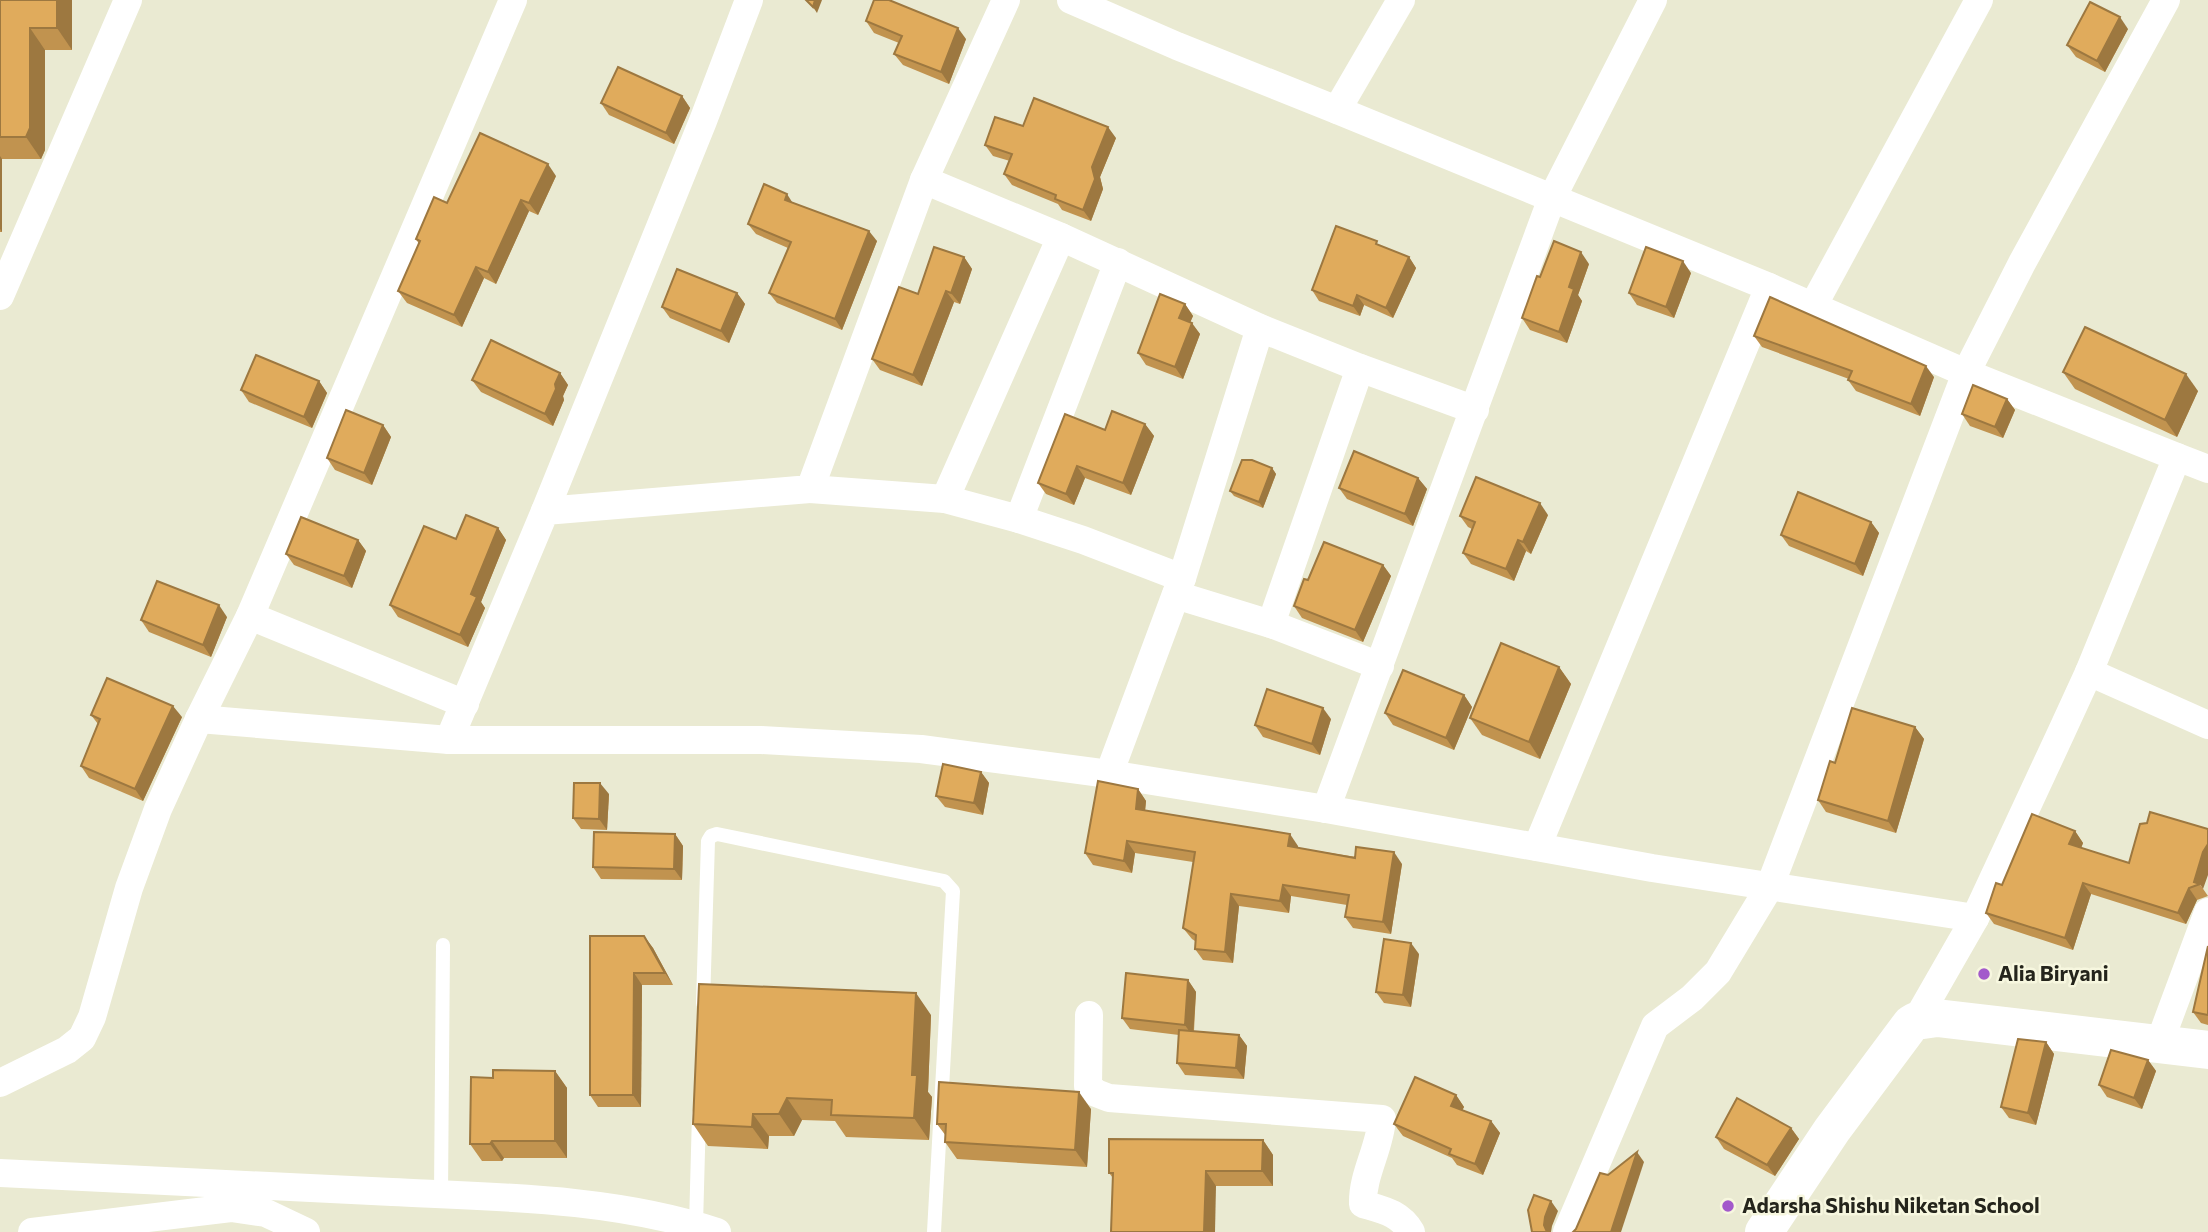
<svg xmlns="http://www.w3.org/2000/svg" width="2208" height="1232" font-family="Commissioner,sans-serif">
	<style>
		.lines { fill: none; stroke-linecap: round; stroke-linejoin: round }
		.lane { stroke: #fff; stroke-width: 14 }
		.street { stroke: #fff; stroke-width: 28 }
		.secondary { stroke: #fff; stroke-width: 38 }
		.wall { fill: #c1934f }
		.shaded-wall { fill: #9d7840 }
		.building { fill: #e0ab5c; stroke: #9d7840; stroke-width: 2 }
		.poi-dot { fill: #a359cb; stroke: #f7f7df; stroke-width: 2.5 }
		.labels { text-anchor: middle; stroke-width: 5; stroke-linejoin: round; paint-order: stroke }
		.poi-label { font-size: 21px; font-weight: bold; fill: #25251c; stroke: #f7f7df; text-anchor: start }
	</style>
	<rect width="100%" height="100%" fill="#eaead2"/>
	<g class="lines">
		<!-- lane -->
		<g class="lane">
			<polyline points="703,1003 708,841 711,836 717,834 944,881 953,891 934,1232"/>
			<polyline points="441,1194 443,945"/>
			<polyline points="696,1225 699,1114"/>
		</g>
		<!-- street -->
		<g class="street">
			<polyline points="1071,0 1177,46 1337,110 1769,287 1966,373 2177,457 2089,672 2061,733 1975,918 1916,1021"/>
			<polyline points="1337,110 1401,0"/>
			<polyline points="924,180 1061,237 1260,328 1360,368 1475,410"/>
			<polyline points="0,296 128,0"/>
			<polyline points="1813,306 1979,0"/>
			<polyline points="2177,457 2208,469"/>
			<polyline points="810,489 945,499 1019,519 1083,540 1182,578"/>
			<polyline points="945,499 1061,237"/>
			<polyline points="545,511 703,121 749,0"/>
			<polyline points="1019,519 1118,262"/>
			<polyline points="1176,595 1271,624 1380,666"/>
			<polyline points="250,616 465,704"/>
			<polyline points="1271,624 1360,368"/>
			<polyline points="2089,672 2208,725"/>
			<polyline points="199,719 449,740 761,740 921,749 1109,774 1326,809 1652,868 1975,918"/>
			<polyline points="449,740 545,511 810,489 924,180 1006,0"/>
			<polyline points="1109,774 1182,578 1260,328"/>
			<polyline points="1326,809 1552,198 1653,0"/>
			<polyline points="1537,847 1769,287"/>
			<path d="M1089 1015 1088 1086 1096 1093 1109 1098 1382 1119C1380 1148 1362 1175 1363 1204 1383 1210 1400 1213 1411 1232"/>
			<polyline points="2159,1044 2208,912"/>
			<polyline points="0,1083 67,1050 82,1038 92,1017 129,888 158,809 199,719 250,616 513,0"/>
			<path d="M0 1173C131 1179 261 1186 392 1192 498 1197 616 1198 717 1232"/>
			<polyline points="32,1232 231,1208 266,1213 306,1232"/>
			<polyline points="1567,1232 1655,1026 1692,998 1718,972 1770,886 1966,373 2022,263 2166,0"/>
		</g>
		<!-- secondary -->
		<polyline class="secondary" points="1764,1232 1832,1130 1911,1024 1916,1021 1937,1018 2208,1050"/>
	</g>
	<!-- wall -->
	<g class="wall">
		<polygon points="0,0 72,0 72,50 45,50 45,150 41,159 2,159 2,232 0,232"/>
		<polygon points="866,21 966,39 949,84 903,65 894,54 899,43 874,33"/>
		<polygon points="2128,29 2105,72 2076,57 2067,45"/>
		<polygon points="682,96 690,108 674,144 609,115 601,103"/>
		<polygon points="1023,126 1116,138 1100,177 1103,189 1091,221 1062,210 1058,204 1012,185 1004,174 1010,161 993,156 985,145"/>
		<polygon points="556,176 538,215 529,211 496,284 484,278 462,327 407,303 398,291 419,244 416,239"/>
		<polygon points="793,203 877,241 842,330 777,303 769,293 788,248 756,234 748,224"/>
		<polygon points="1381,246 1409,257 1416,268 1393,318 1364,305 1360,316 1319,301 1312,290"/>
		<polygon points="964,257 972,269 960,304 954,302 922,386 880,370 872,359 918,294"/>
		<polygon points="1589,264 1578,295 1582,301 1567,343 1530,330 1522,318 1540,277"/>
		<polygon points="1691,273 1674,318 1637,305 1629,293"/>
		<polygon points="737,293 745,304 729,343 670,318 662,307"/>
		<polygon points="1185,304 1193,316 1190,322 1200,334 1183,379 1146,365 1138,353"/>
		<polygon points="1754,336 1934,377 1920,416 1856,391 1848,380 1849,379 1762,347"/>
		<polygon points="2063,372 2198,391 2177,437 2075,389"/>
		<polygon points="560,373 568,385 563,396 564,400 553,426 481,392 472,380"/>
		<polygon points="319,381 327,393 312,428 249,402 241,390"/>
		<polygon points="2007,399 2015,410 2003,438 1970,426 1962,414"/>
		<polygon points="1145,424 1154,436 1131,495 1085,478 1074,505 1046,494 1038,483 1105,430"/>
		<polygon points="383,425 391,437 372,485 335,470 327,458"/>
		<polygon points="1272,468 1276,474 1263,508 1234,496 1230,491"/>
		<polygon points="1418,478 1427,489 1413,526 1347,499 1339,488"/>
		<polygon points="1548,515 1531,554 1526,551 1514,581 1471,564 1463,553 1472,529 1468,527 1460,516"/>
		<polygon points="1871,522 1879,533 1863,576 1789,546 1781,535"/>
		<polygon points="498,528 506,540 481,602 485,608 468,647 398,617 390,605 456,539"/>
		<polygon points="358,540 366,551 352,588 294,565 286,554"/>
		<polygon points="1383,565 1391,576 1363,642 1302,618 1294,606 1308,580"/>
		<polygon points="227,617 211,657 149,632 141,620"/>
		<polygon points="1559,667 1571,684 1540,759 1482,735 1470,718"/>
		<polygon points="1464,695 1472,707 1454,750 1393,725 1385,713"/>
		<polygon points="91,715 182,717 143,801 89,778 81,766 98,724"/>
		<polygon points="1331,719 1320,755 1263,737 1255,725"/>
		<polygon points="1915,727 1924,739 1896,833 1826,812 1818,800"/>
		<polygon points="981,772 989,783 983,815 945,807 936,796"/>
		<polygon points="1138,789 1146,801 1145,811 1298,846 1298,848 1402,864 1391,934 1353,928 1345,917 1347,905 1291,896 1289,913 1239,906 1233,963 1203,960 1195,949 1195,941 1192,939 1183,928 1193,862 1135,853 1132,873 1093,865 1085,853"/>
		<polygon points="609,794 607,830 581,829 573,818"/>
		<polygon points="2150,812 2208,896 2197,900 2186,924 2091,894 2073,950 1994,924 1986,913 2002,885 2075,831 2083,843 2081,848 2129,863 2147,823"/>
		<polygon points="675,834 683,846 682,880 601,879 593,867"/>
		<polygon points="644,936 653,948 673,985 642,985 641,1107 598,1107 590,1095"/>
		<polygon points="2208,946 2208,1025 2201,1023 2193,1012"/>
		<polygon points="1419,954 1411,1007 1384,1003 1376,992"/>
		<polygon points="1188,980 1196,992 1194,1031 1239,1035 1247,1046 1244,1079 1185,1075 1177,1063 1179,1035 1130,1029 1122,1018"/>
		<polygon points="931,1015 928,1092 932,1097 929,1140 846,1137 835,1121 802,1120 794,1136 769,1136 768,1149 708,1146 693,1124"/>
		<polygon points="2046,1042 2054,1054 2036,1125 2009,1118 2001,1107"/>
		<polygon points="2148,1060 2156,1071 2142,1109 2107,1097 2099,1085"/>
		<polygon points="555,1071 567,1088 567,1158 504,1158 502,1161 482,1161 470,1144 493,1078"/>
		<polygon points="1456,1095 1464,1107 1462,1110 1491,1121 1500,1133 1483,1175 1457,1165 1452,1158 1403,1136 1394,1124"/>
		<polygon points="1091,1109 1087,1167 957,1159 945,1142 946,1136 937,1124"/>
		<polygon points="1791,1128 1799,1139 1775,1176 1724,1149 1716,1137"/>
		<polygon points="1263,1140 1273,1155 1273,1186 1216,1186 1113,1178 1109,1173"/>
	</g>
	<!-- shaded-wall -->
	<g class="shaded-wall">
		<polygon points="57,0 72,0 72,50 57,28"/>
		<polygon points="815,0 822,0 817,13 813,7"/>
		<polygon points="2120,17 2128,29 2105,72 2097,61"/>
		<polygon points="30,28 45,50 45,150 41,159 26,137"/>
		<polygon points="958,28 966,39 949,84 941,72"/>
		<polygon points="682,96 690,108 674,144 666,133"/>
		<polygon points="1108,127 1116,138 1100,177 1103,189 1091,221 1083,210 1092,167"/>
		<polygon points="0,156 2,159 2,232 0,229"/>
		<polygon points="548,164 556,176 538,215 529,203"/>
		<polygon points="787,194 794,205 785,200"/>
		<polygon points="521,200 529,211 496,284 488,272"/>
		<polygon points="869,231 877,241 842,330 835,319"/>
		<polygon points="1581,252 1589,264 1578,295 1582,301 1567,343 1559,332 1569,287"/>
		<polygon points="964,257 972,269 960,304 951,293"/>
		<polygon points="1409,257 1416,268 1393,318 1386,308"/>
		<polygon points="1683,261 1691,273 1674,318 1666,307"/>
		<polygon points="476,267 484,278 462,327 454,315"/>
		<polygon points="946,291 954,302 922,386 913,375"/>
		<polygon points="737,293 745,304 729,343 721,331"/>
		<polygon points="1357,295 1364,305 1360,316 1353,306"/>
		<polygon points="1185,304 1193,316 1187,330 1179,318"/>
		<polygon points="1192,323 1200,334 1183,379 1175,367"/>
		<polygon points="1926,366 1934,377 1920,416 1911,404"/>
		<polygon points="560,373 568,385 563,396 564,400 553,426 545,414 555,384"/>
		<polygon points="2186,374 2198,391 2177,437 2165,420"/>
		<polygon points="319,381 327,393 312,428 304,417"/>
		<polygon points="2007,399 2015,410 2003,438 1995,427"/>
		<polygon points="1145,424 1154,436 1131,495 1123,483"/>
		<polygon points="383,425 391,437 372,485 364,473"/>
		<polygon points="1077,466 1085,478 1074,505 1066,494"/>
		<polygon points="1272,468 1276,474 1263,508 1259,502"/>
		<polygon points="1418,478 1427,489 1413,526 1405,514"/>
		<polygon points="1540,503 1548,515 1531,554 1523,542"/>
		<polygon points="1871,522 1879,533 1863,576 1855,564"/>
		<polygon points="498,528 506,540 481,602 485,608 468,647 460,635 471,594"/>
		<polygon points="358,540 366,551 352,588 344,576"/>
		<polygon points="1518,540 1526,551 1514,581 1506,569"/>
		<polygon points="1383,565 1391,576 1363,642 1355,630"/>
		<polygon points="219,605 227,617 211,657 203,645"/>
		<polygon points="1559,667 1571,684 1540,759 1529,742"/>
		<polygon points="1464,695 1472,707 1454,750 1446,738"/>
		<polygon points="173,706 182,717 143,801 135,789"/>
		<polygon points="1323,708 1331,719 1320,755 1312,744"/>
		<polygon points="1915,727 1924,739 1896,833 1888,821"/>
		<polygon points="981,772 989,783 983,815 974,803"/>
		<polygon points="600,783 609,794 607,830 599,819"/>
		<polygon points="1138,789 1146,801 1144,821 1136,809"/>
		<polygon points="2075,831 2083,843 2078,856 2069,844"/>
		<polygon points="675,834 683,846 682,880 674,869"/>
		<polygon points="1290,834 1298,846 1297,858 1288,846"/>
		<polygon points="1127,841 1135,853 1132,873 1124,861"/>
		<polygon points="2208,844 2208,875 2203,889 2200,884 2194,882 2203,852"/>
		<polygon points="1394,852 1402,864 1391,934 1383,922"/>
		<polygon points="2083,883 2091,894 2073,950 2065,938"/>
		<polygon points="1283,885 1291,896 1289,913 1280,901"/>
		<polygon points="2189,888 2197,900 2186,924 2178,913"/>
		<polygon points="1231,894 1239,906 1233,963 1225,952"/>
		<polygon points="644,936 653,948 673,985 665,973"/>
		<polygon points="1411,943 1419,954 1411,1007 1403,995"/>
		<polygon points="634,973 642,985 641,1107 633,1095"/>
		<polygon points="1188,980 1196,992 1193,1037 1185,1025"/>
		<polygon points="916,993 931,1015 928,1092 932,1097 929,1140 914,1118 912,1075"/>
		<polygon points="1239,1035 1247,1046 1244,1079 1236,1068"/>
		<polygon points="2046,1042 2054,1054 2036,1125 2028,1113"/>
		<polygon points="2148,1060 2156,1071 2142,1109 2134,1098"/>
		<polygon points="555,1071 567,1088 567,1158 555,1141"/>
		<polygon points="1079,1092 1091,1109 1087,1167 1075,1150"/>
		<polygon points="1456,1095 1464,1107 1459,1117 1451,1106"/>
		<polygon points="787,1098 802,1120 794,1136 779,1114"/>
		<polygon points="753,1114 769,1136 768,1149 752,1127"/>
		<polygon points="1491,1121 1500,1133 1483,1175 1475,1164"/>
		<polygon points="1791,1128 1799,1139 1775,1176 1767,1165"/>
		<polygon points="1263,1140 1273,1155 1273,1186 1262,1171"/>
		<polygon points="492,1141 504,1158 502,1161 490,1144"/>
		<polygon points="1637,1152 1644,1162 1621,1232 1611,1232"/>
		<polygon points="1206,1171 1216,1186 1215,1232 1204,1232"/>
		<polygon points="1551,1201 1558,1211 1552,1226 1551,1232 1547,1232 1544,1225 1545,1217"/>
	</g>
	<!-- building -->
	<g class="building">
		<polygon points="0,0 57,0 57,28 30,28 30,128 26,137 0,137"/>
		<polygon points="806,0 815,0 813,7"/>
		<polygon points="874,0 889,0 958,28 941,72 894,54 902,36 866,21"/>
		<polygon points="2090,2 2120,17 2097,61 2067,45"/>
		<polygon points="618,67 682,96 666,133 601,103"/>
		<polygon points="1034,98 1108,127 1092,167 1095,179 1083,210 1055,199 1056,195 1004,174 1012,154 985,145 995,117 1023,126"/>
		<polygon points="480,133 548,164 529,203 521,200 488,272 476,267 454,315 398,291 420,241 416,239 434,197 447,203"/>
		<polygon points="764,184 787,194 785,200 869,231 835,319 769,293 791,242 748,224"/>
		<polygon points="1336,226 1377,241 1376,244 1409,257 1386,308 1357,295 1353,306 1312,290"/>
		<polygon points="1554,241 1581,252 1569,287 1574,289 1559,332 1522,318 1537,276 1540,277"/>
		<polygon points="934,247 964,257 951,293 946,291 913,375 872,359 899,287 918,294"/>
		<polygon points="1646,247 1683,261 1666,307 1629,293"/>
		<polygon points="677,269 737,293 721,331 662,307"/>
		<polygon points="1160,294 1185,304 1179,318 1192,323 1175,367 1138,353"/>
		<polygon points="1770,297 1926,366 1911,404 1848,380 1852,371 1754,336"/>
		<polygon points="2085,327 2186,374 2165,420 2063,372"/>
		<polygon points="491,340 560,373 555,384 556,389 545,414 472,380"/>
		<polygon points="256,355 319,381 304,417 241,390"/>
		<polygon points="1973,385 2007,399 1995,427 1962,414"/>
		<polygon points="346,410 383,425 364,473 327,458"/>
		<polygon points="1112,411 1145,424 1123,483 1077,466 1066,494 1038,483 1065,414 1105,430"/>
		<polygon points="1354,451 1418,478 1405,514 1339,488"/>
		<polygon points="1242,460 1252,460 1272,468 1259,502 1230,491"/>
		<polygon points="1476,477 1540,503 1523,542 1518,540 1506,569 1463,553 1475,522 1460,516"/>
		<polygon points="1798,492 1871,522 1855,564 1781,535"/>
		<polygon points="466,515 498,528 471,594 477,597 460,635 390,605 424,526 456,539"/>
		<polygon points="301,517 358,540 344,576 286,554"/>
		<polygon points="1324,542 1383,565 1355,630 1294,606 1304,579 1308,580"/>
		<polygon points="157,581 219,605 203,645 141,620"/>
		<polygon points="1501,643 1559,667 1529,742 1470,718"/>
		<polygon points="1403,670 1464,695 1446,738 1385,713"/>
		<polygon points="107,678 173,706 135,789 81,766 100,719 91,715"/>
		<polygon points="1267,689 1323,708 1312,744 1255,725"/>
		<polygon points="1852,708 1915,727 1888,821 1818,800 1830,761 1835,763"/>
		<polygon points="943,764 981,772 974,803 936,796"/>
		<polygon points="1098,781 1138,789 1136,809 1290,834 1288,846 1355,858 1356,847 1394,852 1383,922 1345,917 1349,895 1283,885 1280,901 1231,894 1225,952 1195,949 1196,935 1183,928 1195,852 1127,841 1124,861 1085,853"/>
		<polygon points="574,783 600,783 599,819 573,818"/>
		<polygon points="2150,812 2208,829 2208,844 2203,852 2194,882 2200,884 2189,888 2178,913 2083,883 2065,938 1986,913 1996,883 2002,885 2032,814 2075,831 2069,844 2129,863 2140,824 2147,823"/>
		<polygon points="594,832 675,834 674,869 593,867"/>
		<polygon points="590,936 644,936 665,973 634,973 633,1095 590,1095"/>
		<polygon points="1384,939 1411,943 1403,995 1376,992"/>
		<polygon points="2208,946 2208,1015 2193,1012"/>
		<polygon points="1126,973 1188,980 1185,1025 1122,1018"/>
		<polygon points="699,984 916,993 912,1075 917,1075 914,1118 831,1115 832,1100 787,1098 779,1114 753,1114 752,1127 693,1124"/>
		<polygon points="1179,1030 1239,1035 1236,1068 1177,1063"/>
		<polygon points="2018,1039 2046,1042 2028,1113 2001,1107"/>
		<polygon points="2111,1050 2148,1060 2134,1098 2099,1085"/>
		<polygon points="493,1070 555,1071 555,1141 492,1141 490,1144 470,1144 471,1077 493,1078"/>
		<polygon points="1415,1077 1456,1095 1451,1106 1491,1121 1475,1164 1449,1154 1451,1149 1394,1124"/>
		<polygon points="939,1082 1079,1092 1075,1150 945,1142 946,1124 937,1124"/>
		<polygon points="1737,1098 1791,1128 1767,1165 1716,1137"/>
		<polygon points="1109,1139 1263,1140 1262,1171 1206,1171 1204,1232 1111,1232 1113,1173 1109,1173"/>
		<polygon points="1637,1152 1611,1232 1573,1232 1576,1229 1600,1173 1608,1175"/>
		<polygon points="1534,1195 1551,1201 1545,1217 1544,1225 1547,1232 1532,1232 1528,1210"/>
	</g>
	<!-- markers -->
	<g class="poi-dot">
		<circle cx="1984" cy="974" r="7"/>
		<circle cx="1728" cy="1206" r="7"/>
	</g>
	<g class="labels">
		<!-- poi labels -->
		<g class="poi-label">
			<text x="1998" y="981">Alia Biryani</text>
			<text x="1742" y="1213">Adarsha Shishu Niketan School</text>
		</g>
	</g>
</svg>
